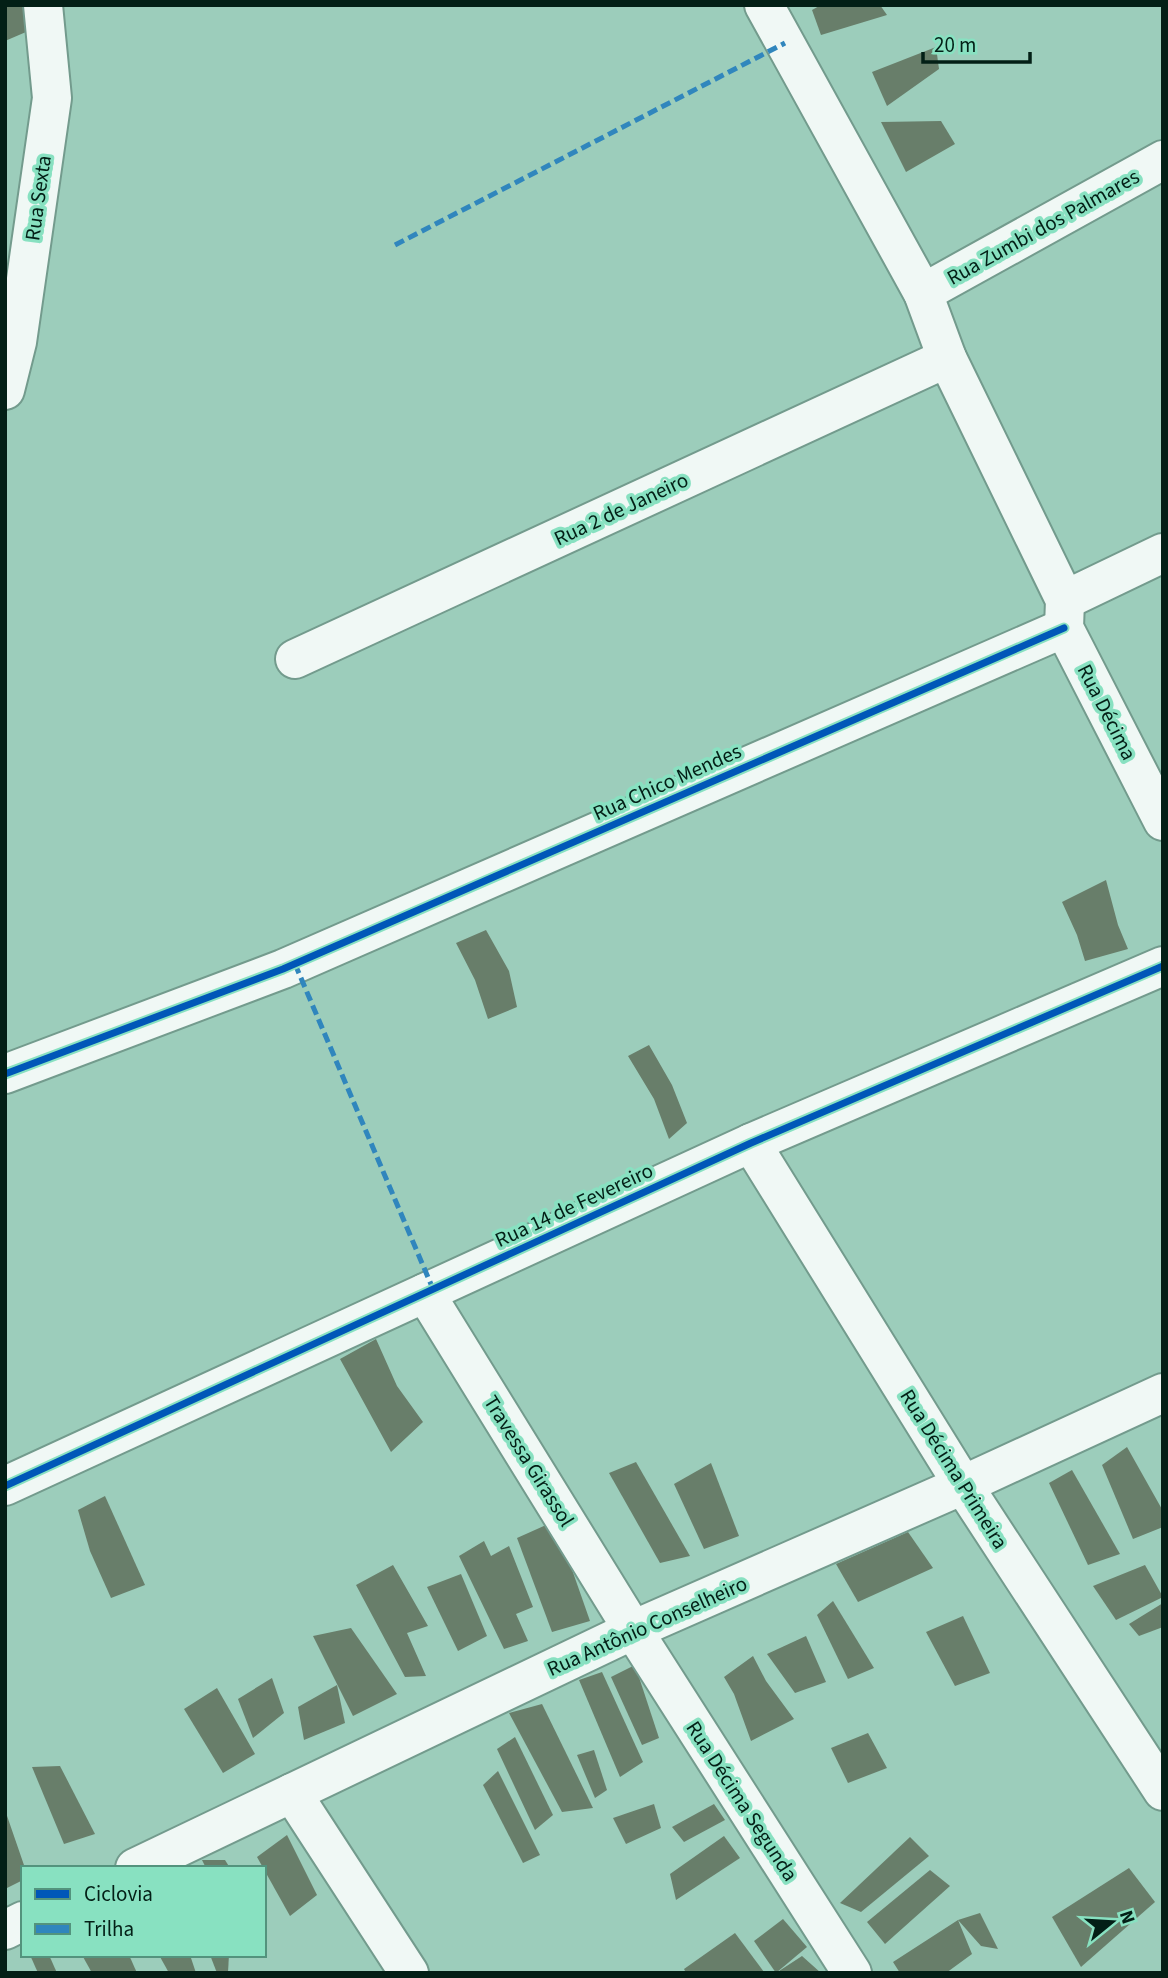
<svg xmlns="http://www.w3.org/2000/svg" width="1168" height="1978" font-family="'Source Sans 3',sans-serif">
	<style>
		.building { fill: #687e6a }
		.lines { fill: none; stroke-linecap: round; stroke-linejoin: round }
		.minor-casing { stroke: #739b8d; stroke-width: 42 }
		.minor { stroke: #f0f8f5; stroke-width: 38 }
		.quiet { stroke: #3086bd; stroke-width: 5; stroke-dasharray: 10 5; stroke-linecap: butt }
		.cycleway-casing { stroke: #88e1c1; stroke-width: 11 }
		.cycleway { stroke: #0057b8; stroke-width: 7 }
		.labels { text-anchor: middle; stroke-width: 7; stroke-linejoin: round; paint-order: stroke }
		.street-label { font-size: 21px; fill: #031f16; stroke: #88e1c1 }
	</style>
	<rect width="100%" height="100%" fill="#9ccdbb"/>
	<!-- building -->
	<g class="building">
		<polygon points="5,5 25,5 26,32 5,41"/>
		<polygon points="821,5 880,5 887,15 821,35 812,10"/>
		<polygon points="936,47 939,69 887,106 872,72"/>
		<polygon points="941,121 955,144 906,172 881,122"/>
		<polygon points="1106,880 1118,925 1128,949 1085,961 1077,935 1062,902"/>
		<polygon points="486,930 509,971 517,1007 488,1019 475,980 456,943"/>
		<polygon points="649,1045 672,1085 687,1123 669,1139 654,1099 628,1056"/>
		<polygon points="376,1339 397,1386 423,1422 391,1452 340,1359"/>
		<polygon points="1127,1447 1163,1511 1163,1527 1133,1539 1102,1465"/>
		<polygon points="636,1462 690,1556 660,1563 609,1473"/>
		<polygon points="711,1463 739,1536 704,1549 674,1484"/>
		<polygon points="1072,1470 1120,1554 1088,1565 1049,1483"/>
		<polygon points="105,1496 145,1585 111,1598 90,1551 78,1510"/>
		<polygon points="555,1521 590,1621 552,1632 517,1538"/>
		<polygon points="908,1532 933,1568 858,1602 836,1564"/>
		<polygon points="484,1541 491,1556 509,1546 533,1607 516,1614 528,1641 504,1649 459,1556"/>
		<polygon points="393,1565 428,1626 407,1633 426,1676 405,1677 356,1585"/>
		<polygon points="1145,1565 1163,1597 1116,1620 1093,1586"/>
		<polygon points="461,1574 487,1636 458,1651 427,1587"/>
		<polygon points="833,1601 874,1668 848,1679 817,1615"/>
		<polygon points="1163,1603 1163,1627 1139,1636 1129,1624"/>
		<polygon points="963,1616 990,1673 955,1686 926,1632"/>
		<polygon points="351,1628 397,1694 353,1716 313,1636"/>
		<polygon points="806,1636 826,1682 795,1693 767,1654"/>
		<polygon points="753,1656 766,1681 794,1719 751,1741 734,1694 724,1677"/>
		<polygon points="635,1665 659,1738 642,1745 611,1677"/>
		<polygon points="602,1672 643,1762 620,1777 579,1680"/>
		<polygon points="272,1678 284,1713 253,1738 238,1699"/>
		<polygon points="337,1685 345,1723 304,1740 298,1707"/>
		<polygon points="217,1688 255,1754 223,1773 184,1709"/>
		<polygon points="542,1704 593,1808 562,1812 509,1713"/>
		<polygon points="868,1733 887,1768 848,1783 831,1748"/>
		<polygon points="515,1737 553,1815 535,1830 497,1749"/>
		<polygon points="594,1750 607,1790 595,1798 577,1755"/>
		<polygon points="60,1766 95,1834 64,1844 32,1767"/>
		<polygon points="498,1771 540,1855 523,1863 483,1785"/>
		<polygon points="654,1804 661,1828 626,1844 613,1818"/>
		<polygon points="714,1804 725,1820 684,1842 672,1827"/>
		<polygon points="5,1810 25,1868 23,1868 23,1880 5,1889"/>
		<polygon points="287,1835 317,1895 290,1916 257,1857"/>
		<polygon points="724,1836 740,1858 676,1900 670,1874"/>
		<polygon points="910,1837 929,1856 861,1912 840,1903"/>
		<polygon points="202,1860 225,1860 230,1868 206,1868"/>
		<polygon points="1129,1868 1155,1902 1081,1967 1052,1917"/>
		<polygon points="930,1870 950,1886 885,1944 867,1922"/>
		<polygon points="980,1913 998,1949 981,1946 958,1920 972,1954 946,1973 900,1973 893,1962 958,1920"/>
		<polygon points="783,1919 807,1947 776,1973 754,1941"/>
		<polygon points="735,1933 764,1972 686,1973 684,1969"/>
		<polygon points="30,1955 49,1955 57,1973 38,1973"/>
		<polygon points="82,1955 129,1955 137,1973 92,1973"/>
		<polygon points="159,1955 190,1955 196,1973 169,1973"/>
		<polygon points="210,1955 229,1955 228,1972 217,1973"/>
		<polygon points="802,1956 821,1973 776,1973"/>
	</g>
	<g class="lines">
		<!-- minor casing -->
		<g class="minor-casing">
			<g id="minor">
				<polyline points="764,5 923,293 947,358 1065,600 1064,628 1163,821"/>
				<polyline points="923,293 1163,160"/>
				<polyline points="5,390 17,342 52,98 43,5"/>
				<polyline points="1065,600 1163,553"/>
				<polyline points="295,659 947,358"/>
				<polyline points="5,1074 283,969 1064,628"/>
				<polyline points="751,1143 963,1485 1163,1791"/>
				<polyline points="425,1293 633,1630 852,1973"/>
				<polyline points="5,1486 751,1143 1163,966"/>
				<polyline points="292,1793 409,1973"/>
				<polyline points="135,1868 633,1630 963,1485 1163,1393"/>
				<polyline points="5,1930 23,1921"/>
			</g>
		</g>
		<!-- minor -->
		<use href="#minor" class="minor"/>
		<!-- quiet -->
		<g class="quiet">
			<polyline points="395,245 785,43"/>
			<polyline points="295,964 433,1289"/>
		</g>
		<!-- cycleway casing -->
		<g class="cycleway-casing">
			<g id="cycleway">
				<polyline points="5,1074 283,969 1064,628"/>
				<polyline points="5,1486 751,1143 1163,966"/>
			</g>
		</g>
		<!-- cycleway -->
		<use href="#cycleway" class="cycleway"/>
	</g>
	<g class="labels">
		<!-- street labels -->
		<g class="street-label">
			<text transform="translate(38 198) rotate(-82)" y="7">Rua Sexta</text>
			<text transform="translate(1043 227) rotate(-29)" y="7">Rua Zumbi dos Palmares</text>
			<text transform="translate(621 509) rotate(-25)" y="7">Rua 2 de Janeiro</text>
			<text transform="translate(1107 712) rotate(63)" y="7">Rua Décima</text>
			<text transform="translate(667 782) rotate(-24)" y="7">Rua Chico Mendes</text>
			<text transform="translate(574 1205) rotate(-25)" y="7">Rua 14 de Fevereiro</text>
			<text transform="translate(529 1461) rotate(58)" y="7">Travessa Girassol</text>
			<text transform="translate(954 1469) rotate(58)" y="7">Rua Décima Primeira</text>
			<text transform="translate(647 1626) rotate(-24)" y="7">Rua Antônio Conselheiro</text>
			<text transform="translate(742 1801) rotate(57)" y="7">Rua Décima Segunda</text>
		</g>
	</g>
	<!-- border -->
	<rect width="1168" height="1978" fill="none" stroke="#031f16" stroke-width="14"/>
	<!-- legend -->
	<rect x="21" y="1866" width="245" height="91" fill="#88e1c1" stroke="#53937d" stroke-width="2"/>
	<rect x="35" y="1889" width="35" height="10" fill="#0057b8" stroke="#53937d" stroke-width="2"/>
	<text x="84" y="1901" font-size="21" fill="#031f16">Ciclovia</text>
	<rect x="35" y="1924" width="35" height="10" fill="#3086bd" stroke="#53937d" stroke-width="2"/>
	<text x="84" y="1936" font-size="21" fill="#031f16">Trilha</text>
	<!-- north arrow -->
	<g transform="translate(1112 1922) rotate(72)" stroke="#88e1c1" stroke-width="5" paint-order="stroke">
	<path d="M0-5L12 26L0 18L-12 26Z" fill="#031f16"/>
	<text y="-10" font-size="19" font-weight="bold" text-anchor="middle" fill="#031f16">N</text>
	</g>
	<!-- scale -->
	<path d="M923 52v10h107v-10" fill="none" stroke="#031f16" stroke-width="3.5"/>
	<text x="934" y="52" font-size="21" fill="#031f16" stroke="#88e1c1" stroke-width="5" paint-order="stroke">20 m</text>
</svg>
